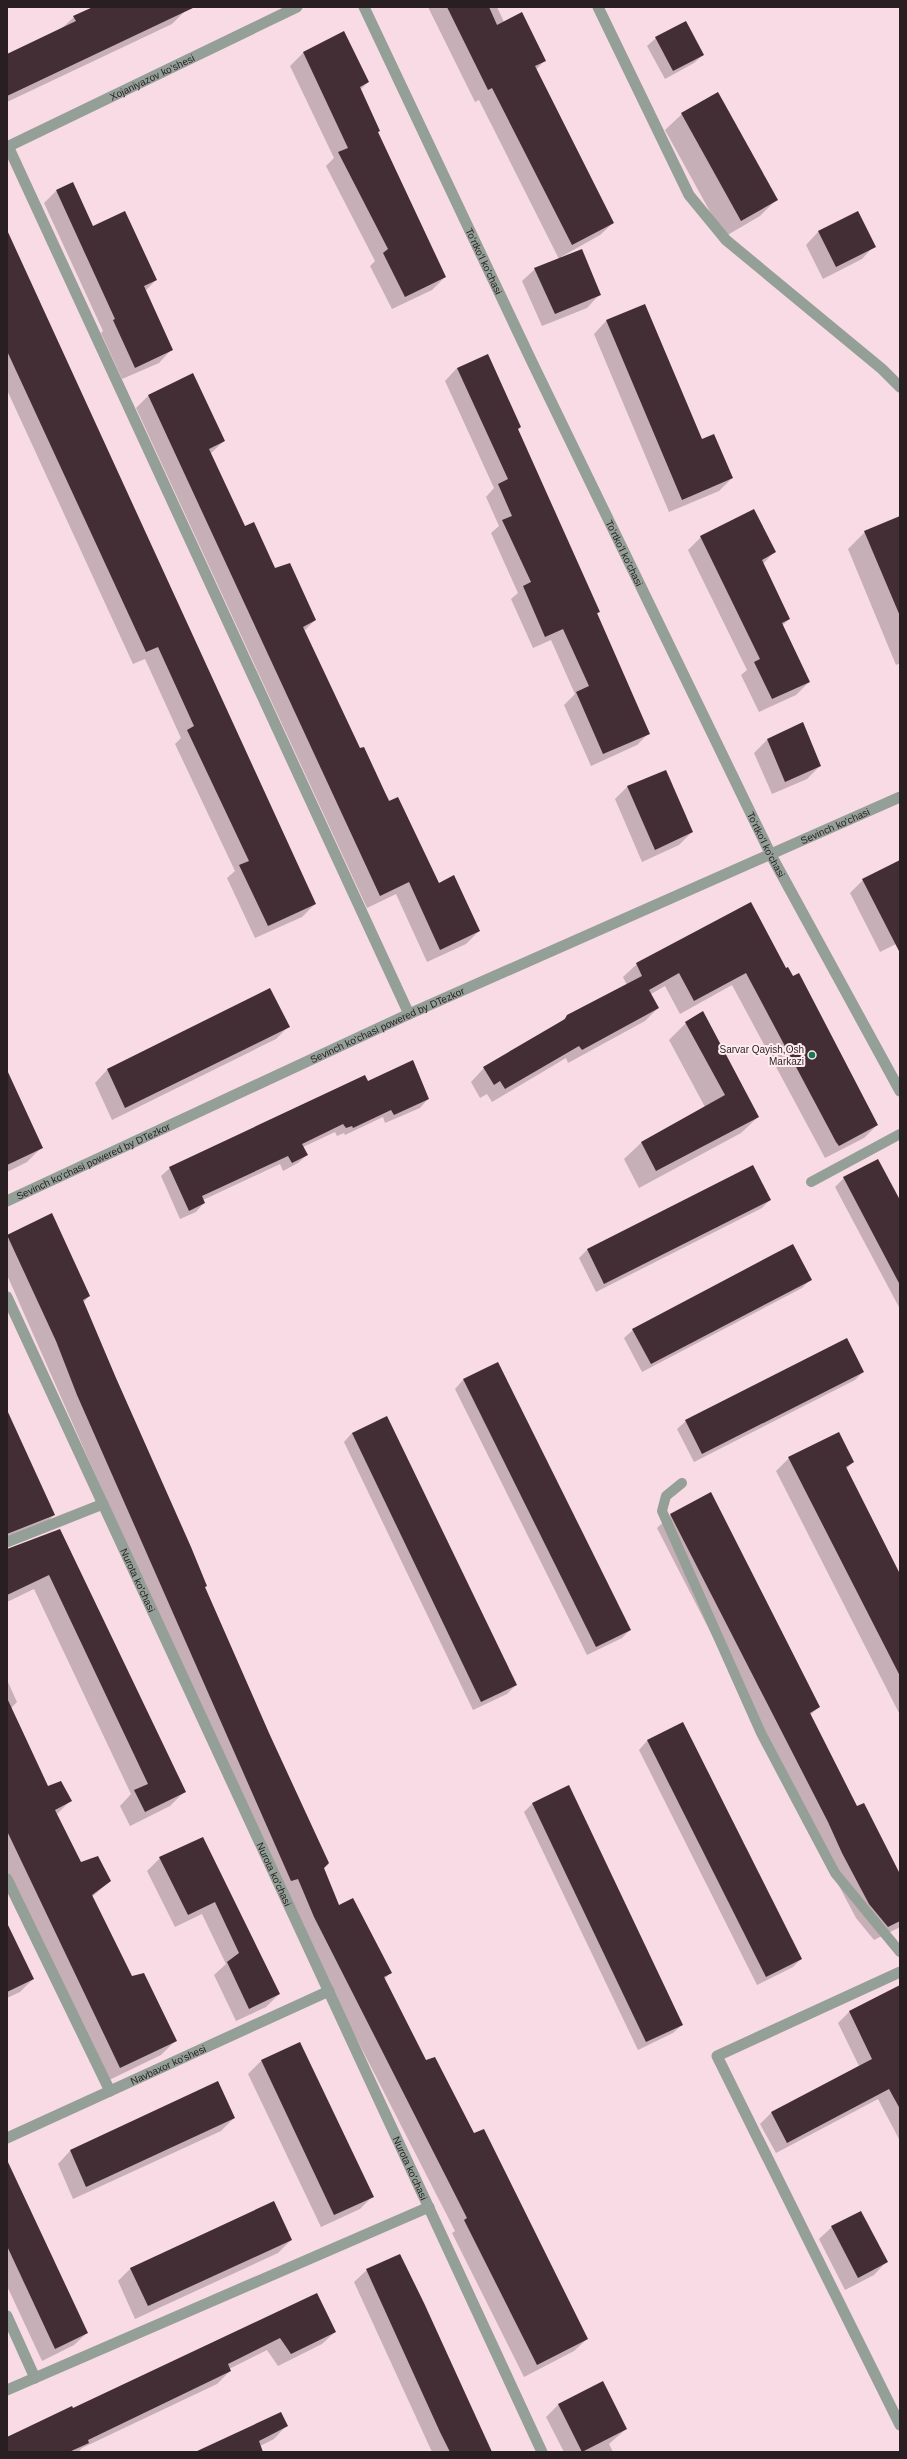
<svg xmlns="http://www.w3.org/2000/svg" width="907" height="2459" font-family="Helvetica,sans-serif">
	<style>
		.shadow { fill: #0003 }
		.building { fill: #442e35 }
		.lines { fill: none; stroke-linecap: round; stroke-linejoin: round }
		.service { stroke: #949f98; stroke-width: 10 }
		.minor { stroke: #949f98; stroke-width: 11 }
		.tertiary { stroke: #949f98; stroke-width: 11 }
		.poi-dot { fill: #167a52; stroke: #feecf1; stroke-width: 1.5 }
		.labels { text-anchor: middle; stroke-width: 4; stroke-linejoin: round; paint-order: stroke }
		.street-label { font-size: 10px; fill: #291f22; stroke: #feecf1 }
		.poi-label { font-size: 10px; fill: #291f22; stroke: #feecf1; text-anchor: end }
	</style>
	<rect width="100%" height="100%" fill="#f8dbe4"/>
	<!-- shadow -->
	<g class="shadow">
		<polygon points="94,7 182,7 184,12 172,24 7,102 7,55 61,29 74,17"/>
		<polygon points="428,7 497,7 504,22 545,60 536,70 613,223 600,235 561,257 599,295 587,308 542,326 522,281 535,269 559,259 479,100 475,102"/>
		<polygon points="344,32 368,82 360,90 377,133 445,277 432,290 392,309 370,266 375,261 326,166 334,158 290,66 303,53"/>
		<polygon points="656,38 703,55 694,63 665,79 647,46"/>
		<polygon points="682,114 777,199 760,216 724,237 665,130"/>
		<polygon points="56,191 92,227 156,280 145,291 171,350 159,363 122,379 101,333 103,331 44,203"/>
		<polygon points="858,212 874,246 862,259 823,279 806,245 818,232"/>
		<polygon points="7,233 315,904 302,917 255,938 227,878 235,871 175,744 181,738 145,659 133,664 7,390"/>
		<polygon points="644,305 701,441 732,478 719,491 669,512 594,334 606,321"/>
		<polygon points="457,368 517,430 599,612 596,615 649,733 637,745 591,766 564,705 575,694 551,640 533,648 511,599 518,593 491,533 499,526 486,497 494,488 445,381"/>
		<polygon points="148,396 224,441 210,454 245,528 315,620 304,631 359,749 439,884 479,931 466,944 427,962 396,894 367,908 136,408"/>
		<polygon points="900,517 900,663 896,665 848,549 865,532"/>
		<polygon points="701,537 774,552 763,564 789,619 782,626 809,682 796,695 759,712 741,675 747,670 688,550"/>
		<polygon points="802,724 820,766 807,779 772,794 754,753 767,740"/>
		<polygon points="628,786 692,832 679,845 642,862 615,799"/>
		<polygon points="900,861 900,942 880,952 850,893 863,880"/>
		<polygon points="637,964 786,970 877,1125 864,1138 825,1158 732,985 680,1014 665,986 651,994 658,1008 645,1021 568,1063 566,1058 492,1102 487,1094 480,1098 471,1082 484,1068 559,1024 568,1015 627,985 623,977"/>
		<polygon points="686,1023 758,1117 741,1133 639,1188 624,1159 641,1143 705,1107 669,1040"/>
		<polygon points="199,1026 288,1027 276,1039 112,1120 95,1083 107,1070"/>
		<polygon points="7,1074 41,1148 27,1162 7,1172"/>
		<polygon points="367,1082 428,1099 420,1108 385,1123 383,1117 345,1135 344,1133 337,1136 335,1132 303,1147 307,1155 298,1163 283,1171 280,1164 203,1200 204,1203 196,1212 180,1219 161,1176 170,1168"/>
		<polygon points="753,1166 770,1200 762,1208 596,1292 579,1258 587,1250"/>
		<polygon points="844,1178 900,1202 900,1309 835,1187"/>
		<polygon points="7,1235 89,1296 83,1303 206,1586 204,1588 338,1906 390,1973 384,1980 426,2062 474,2135 587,2339 574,2351 524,2377 452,2233 455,2231 301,1930 183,1673 7,1275"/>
		<polygon points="810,1280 802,1288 642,1372 624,1338 633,1330"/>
		<polygon points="497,1363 630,1630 622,1638 587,1655 455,1389 463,1380"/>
		<polygon points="863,1372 855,1380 694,1462 677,1429 686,1421"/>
		<polygon points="7,1412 54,1515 41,1528 7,1542"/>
		<polygon points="387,1417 516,1685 507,1694 473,1710 344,1442 352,1433"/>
		<polygon points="789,1458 853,1462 846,1469 900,1576 900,1715 776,1471"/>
		<polygon points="671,1515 819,1707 810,1715 857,1808 900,1875 900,1927 874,1940 856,1918 829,1867 815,1836 657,1528"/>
		<polygon points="60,1530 184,1792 170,1806 130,1826 120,1806 131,1794 34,1589 7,1602 7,1554"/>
		<polygon points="7,1680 17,1702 11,1708 48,1787 70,1801 56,1815 81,1863 110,1881 92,1897 132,1977 176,2040 161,2055 105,2082 7,1877"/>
		<polygon points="682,1724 801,1959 793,1967 757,1985 639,1750 647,1741"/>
		<polygon points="533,1803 682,2025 673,2033 638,2050 524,1812"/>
		<polygon points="202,1838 279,1994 266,2007 236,2021 214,1975 226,1964 202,1914 175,1927 147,1871 160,1858"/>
		<polygon points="7,1924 33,1979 20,1992 7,1998"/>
		<polygon points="900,1986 900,2141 878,2099 776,2153 760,2124 771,2113 859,2066 838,2023 849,2012"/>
		<polygon points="300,2044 372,2197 360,2209 321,2227 248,2074 261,2061"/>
		<polygon points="217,2083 234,2118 221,2131 73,2199 58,2164 70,2151"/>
		<polygon points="7,2182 87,2333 74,2345 42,2361 7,2286"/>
		<polygon points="832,2227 886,2262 874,2275 845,2290 819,2239"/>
		<polygon points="291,2240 278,2253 135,2319 118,2281 131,2268"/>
		<polygon points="367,2270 490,2452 432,2452 354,2282"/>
		<polygon points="317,2294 335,2332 322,2344 278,2366 267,2350 229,2369 230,2371 217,2384 82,2448 78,2452 7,2452 7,2437 73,2409"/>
		<polygon points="558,2405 626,2429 609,2444 613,2452 564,2452 546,2417"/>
		<polygon points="286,2426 274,2439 260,2446 262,2452 197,2452"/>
	</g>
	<!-- building -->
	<g class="building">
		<polygon points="93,7 195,7 7,96 7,54 76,21 73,16"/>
		<polygon points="447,7 489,7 497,25 522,12 546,61 535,66 614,223 572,245 492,88 488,90"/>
		<polygon points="686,21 704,55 673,71 655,37"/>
		<polygon points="344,31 369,82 360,87 380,131 378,132 446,277 405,297 383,253 388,249 338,152 348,148 303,52"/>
		<polygon points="718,92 778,200 741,221 681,113"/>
		<polygon points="73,182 93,226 125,211 157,280 144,286 173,350 135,368 113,320 115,319 56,190"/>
		<polygon points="858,211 876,247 836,267 818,231"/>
		<polygon points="7,230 316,904 268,926 239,865 249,861 187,730 194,726 158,647 146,652 7,351"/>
		<polygon points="582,249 601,295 555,314 534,268"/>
		<polygon points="645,304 702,439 714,434 733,478 682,500 606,320"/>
		<polygon points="488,354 521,427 518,429 600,612 597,613 650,734 603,754 576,692 589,686 563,629 545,637 523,586 531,582 502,520 512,516 498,484 508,479 457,368"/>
		<polygon points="193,373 225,441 209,449 245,526 254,522 275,568 290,563 316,620 303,627 360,748 364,747 389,801 398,797 439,883 454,875 480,931 440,950 409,882 380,896 148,395"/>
		<polygon points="754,509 776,552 762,560 790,619 782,623 810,682 772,699 754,662 760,659 700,536"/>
		<polygon points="900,516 900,616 864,531"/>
		<polygon points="803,722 821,766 785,782 767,739"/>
		<polygon points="666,770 693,832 655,850 627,786"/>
		<polygon points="900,860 900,953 862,879"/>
		<polygon points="751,902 786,968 788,967 793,976 799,973 878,1125 839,1146 836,1142 746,973 694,1001 679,973 649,990 659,1008 582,1050 579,1046 505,1089 500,1081 494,1085 483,1067 565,1019 567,1015 642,976 636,963"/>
		<polygon points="270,988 290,1027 125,1108 107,1069"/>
		<polygon points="703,1011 759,1117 656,1171 641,1142 725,1095 685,1022"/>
		<polygon points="413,1060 429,1099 394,1115 391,1110 353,1128 352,1126 346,1128 343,1124 302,1144 308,1155 292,1163 288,1156 202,1196 205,1203 189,1211 169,1167 365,1075 368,1081"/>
		<polygon points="7,1070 43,1148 7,1165"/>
		<polygon points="878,1159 900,1200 900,1285 843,1177"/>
		<polygon points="753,1165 771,1200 604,1284 587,1249"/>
		<polygon points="52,1213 90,1296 83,1300 116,1378 191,1547 207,1586 205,1587 269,1733 329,1863 324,1868 339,1905 353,1898 392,1973 384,1977 426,2060 435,2057 474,2133 484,2129 588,2339 537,2365 464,2220 467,2218 314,1917 298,1879 291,1881 77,1395 56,1341 7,1235"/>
		<polygon points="793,1244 812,1280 651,1364 632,1329"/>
		<polygon points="847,1338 864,1372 702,1454 685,1420"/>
		<polygon points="498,1362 631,1630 596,1647 463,1379"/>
		<polygon points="7,1410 55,1515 7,1534"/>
		<polygon points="387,1416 517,1685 481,1702 352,1433"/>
		<polygon points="839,1432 854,1462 846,1467 900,1574 900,1676 788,1457"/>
		<polygon points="711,1492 820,1707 810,1713 857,1806 864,1803 900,1874 900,1921 888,1927 869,1904 842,1853 828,1822 670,1514"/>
		<polygon points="60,1529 186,1792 145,1812 134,1790 148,1784 49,1575 7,1595 7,1549"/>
		<polygon points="7,1698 48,1786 61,1781 72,1801 55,1810 81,1862 98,1856 111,1881 92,1895 132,1976 144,1973 177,2041 120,2068 7,1831"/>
		<polygon points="683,1722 802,1959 766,1977 647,1740"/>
		<polygon points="569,1785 683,2025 646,2042 532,1803"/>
		<polygon points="203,1837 280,1994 249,2009 227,1962 239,1953 215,1902 188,1915 159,1857"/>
		<polygon points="7,1923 34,1979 7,1992"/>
		<polygon points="900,1985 900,2109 889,2089 787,2143 771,2112 872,2059 849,2011"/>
		<polygon points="300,2042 374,2197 334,2215 261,2060"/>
		<polygon points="218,2081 235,2118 86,2187 70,2150"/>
		<polygon points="7,2160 88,2333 55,2349 7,2246"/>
		<polygon points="274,2201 292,2240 148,2306 130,2268"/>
		<polygon points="861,2211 888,2262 858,2278 831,2226"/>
		<polygon points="400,2254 424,2303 492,2452 450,2452 440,2432 366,2269"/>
		<polygon points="317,2293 336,2332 291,2354 280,2338 228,2364 231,2371 88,2440 89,2443 69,2452 7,2452 7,2437 72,2406 73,2408"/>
		<polygon points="603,2381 627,2429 582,2452 558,2404"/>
		<polygon points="281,2412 288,2426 259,2441 263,2452 195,2452"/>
	</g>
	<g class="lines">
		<!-- service -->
		<g class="service">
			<polyline points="811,1182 900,1134"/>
			<polyline points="682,1483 666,1496 662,1511 761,1733 835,1873 900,1952"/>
		</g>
		<!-- minor -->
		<g class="minor">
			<polyline points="598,7 689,195 726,240 882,369 900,387"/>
			<polyline points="8,146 409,1014"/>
			<path id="s1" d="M7 147 297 7"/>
			<path id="s2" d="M7 1201 409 1014 900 797"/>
			<path id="s3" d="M7 1297 542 2452"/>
			<polyline points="7,1542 103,1504"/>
			<polyline points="7,1879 110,2091"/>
			<polyline points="900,1972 717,2056 900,2425"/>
			<path id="s4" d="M7 2138 329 1991"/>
			<polyline points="7,2316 35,2378"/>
			<polyline points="7,2390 429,2207"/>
		</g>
		<!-- tertiary -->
		<path class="tertiary" id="s5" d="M364 7 532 362 771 855 900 1091"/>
	</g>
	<!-- markers -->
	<circle class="poi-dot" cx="812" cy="1055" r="4"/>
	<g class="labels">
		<!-- street labels -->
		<g class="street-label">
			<text dy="4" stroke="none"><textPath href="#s1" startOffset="161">Xojaniyazov ko'shesi</textPath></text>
			<text dy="4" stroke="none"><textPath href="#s5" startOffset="281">To'rtko'l ko'chasi</textPath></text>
			<text dy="4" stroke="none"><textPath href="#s5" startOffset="605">To'rtko'l ko'chasi</textPath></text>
			<text dy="4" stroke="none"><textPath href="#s2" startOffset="909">Sevinch ko'chasi</textPath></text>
			<text dy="4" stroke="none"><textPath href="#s5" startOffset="929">To'rtko'l ko'chasi</textPath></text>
			<text dy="4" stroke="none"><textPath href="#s2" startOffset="419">Sevinch ko'chasi powered by DTezkor</textPath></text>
			<text dy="4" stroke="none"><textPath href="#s2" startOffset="95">Sevinch ko'chasi powered by DTezkor</textPath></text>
			<text dy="4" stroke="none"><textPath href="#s3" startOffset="312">Nurota ko'chasi</textPath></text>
			<text dy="4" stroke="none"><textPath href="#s3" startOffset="636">Nurota ko'chasi</textPath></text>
			<text dy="4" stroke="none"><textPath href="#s4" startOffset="177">Navbaxor ko'shesi</textPath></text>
			<text dy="4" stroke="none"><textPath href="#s3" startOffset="960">Nurota ko'chasi</textPath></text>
		</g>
		<!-- poi labels -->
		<g class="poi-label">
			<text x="804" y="1053">Sarvar Qayish,Osh<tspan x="804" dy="12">Markazi</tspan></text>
		</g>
	</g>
	<!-- border -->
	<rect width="907" height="2459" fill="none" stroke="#291f22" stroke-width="16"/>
</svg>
